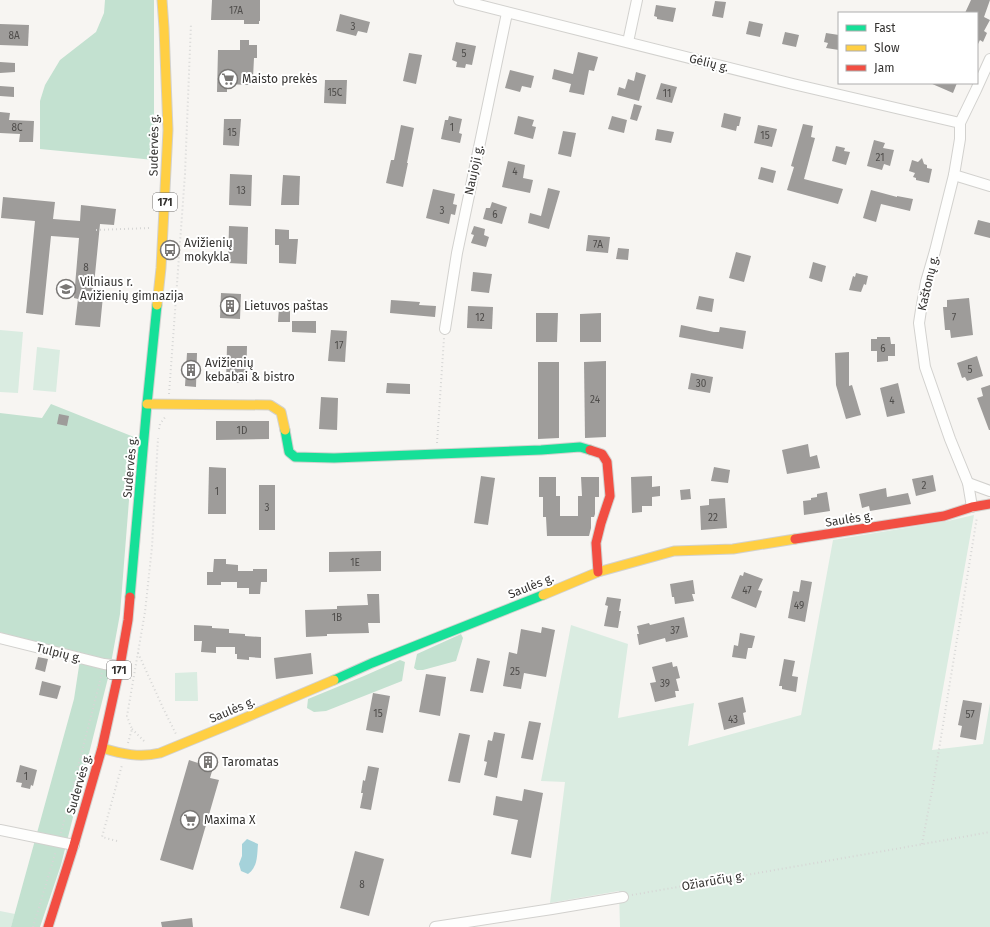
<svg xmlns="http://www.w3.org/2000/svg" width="990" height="927" font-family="'Fira Sans',sans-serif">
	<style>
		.green { fill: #daece1 }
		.forest { fill: #c3e1d0 }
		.water { fill: #a5d2da }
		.building { fill: #9e9c9a }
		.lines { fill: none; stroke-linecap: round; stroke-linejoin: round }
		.street-casing { stroke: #d2d1ce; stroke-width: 12 }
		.fast-casing { stroke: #d2d1ce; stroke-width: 11 }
		.slow-casing { stroke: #d2d1ce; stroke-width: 11 }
		.jam-casing { stroke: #d2d1ce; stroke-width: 11 }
		.path { stroke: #d6d6d5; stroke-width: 2; stroke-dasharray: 1 3; stroke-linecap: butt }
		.street { stroke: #fefefd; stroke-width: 10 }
		.fast { stroke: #16e098; stroke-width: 9 }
		.slow { stroke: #ffcf43; stroke-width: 9 }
		.jam { stroke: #f24e42; stroke-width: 9 }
		.labels { text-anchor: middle; stroke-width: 4; stroke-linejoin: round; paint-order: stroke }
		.number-label { font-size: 10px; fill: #4f4d4b }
		.shield { fill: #fff; stroke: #72706f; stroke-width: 1 }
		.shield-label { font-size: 11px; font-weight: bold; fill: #353331 }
		.street-label { font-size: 12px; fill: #353331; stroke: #fff }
		.poi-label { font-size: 12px; fill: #353331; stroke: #fff; text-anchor: start }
	</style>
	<rect width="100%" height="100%" fill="#f7f5f2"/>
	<!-- green -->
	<g class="green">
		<polygon points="0,330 23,332 18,393 0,392"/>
		<polygon points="37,347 60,350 56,392 33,390"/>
		<polygon points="974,515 932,750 983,744 990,703 990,927 620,927 619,891 550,903 565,782 541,781 571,625 628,644 618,718 694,703 688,746 801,715 833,540 948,521"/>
		<polygon points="197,672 198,701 175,701 175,673"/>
		<polygon points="0,911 15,914 11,927 0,927"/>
	</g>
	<!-- forest -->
	<g class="forest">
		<polygon points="105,0 154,0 154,160 40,149 40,101 45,85 60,60 96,32 104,13"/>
		<polygon points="51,404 134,437 120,614 109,674 61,865 40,927 11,927 74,699 81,653 22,641 0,632 0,413 42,418"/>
		<polygon points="461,634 463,638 456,661 423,670 417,670 414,668 417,654"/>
		<polygon points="400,660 405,662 402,681 326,711 314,712 307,708 308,699 364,676"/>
	</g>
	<!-- water -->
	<path class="water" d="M247 839 258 844C257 855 258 867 248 874L241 871 239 864 242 856V844Z"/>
	<!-- building -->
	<g class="building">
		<polygon points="212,0 260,0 260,21 259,21 259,24 244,24 244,20 211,20"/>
		<polygon points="971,0 990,0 984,17 990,20 984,31 987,33 983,42 980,40 977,46 977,13 965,13"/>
		<polygon points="715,1 726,2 723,18 712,16"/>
		<polygon points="656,5 676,8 673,22 657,19 657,17 654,16"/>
		<polygon points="340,14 370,22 367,33 358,31 356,36 336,31"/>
		<polygon points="749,21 763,24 760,37 746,34"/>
		<polygon points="0,24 29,25 28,46 0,45"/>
		<polygon points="785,32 799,35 796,47 782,44"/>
		<polygon points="826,33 839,35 839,50 826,48 828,43 824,42"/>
		<polygon points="240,40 249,40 249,45 257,45 257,58 254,58 253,78 249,78 249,85 227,84 227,92 217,92 218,50 240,50"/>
		<polygon points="456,42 476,46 472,65 466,64 465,68 456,67 457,62 452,60"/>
		<polygon points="578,52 598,57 594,71 589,70 584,95 569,92 571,84 552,79 554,69 573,74"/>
		<polygon points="409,53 422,55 416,84 403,81"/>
		<polygon points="0,62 15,63 15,72 0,73"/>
		<polygon points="510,70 534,76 531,88 522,86 520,92 505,88"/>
		<polygon points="636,72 646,75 639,101 617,95 619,87 625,89 628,79 634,81"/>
		<polygon points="325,80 347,80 346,104 324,103"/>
		<polygon points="661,83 677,87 672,103 656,99"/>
		<polygon points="930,83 957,83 953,93"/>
		<polygon points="0,86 14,87 14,97 0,96"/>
		<polygon points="634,104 642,106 637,121 630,119"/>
		<polygon points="0,112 10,113 9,120 34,121 33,142 19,142 20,134 0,133"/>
		<polygon points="724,113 741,117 739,126 737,126 736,131 721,127"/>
		<polygon points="449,116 462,119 459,133 462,134 460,143 441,139 445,120 448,120"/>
		<polygon points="518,116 534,120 532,126 536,127 533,139 514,134"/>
		<polygon points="612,116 627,120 624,133 608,129"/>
		<polygon points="224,119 241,119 239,146 223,145"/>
		<polygon points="803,124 813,126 811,137 815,138 804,179 843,189 838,204 787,190 794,167 791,166"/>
		<polygon points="401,125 414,128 407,163 408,163 403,187 386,183 391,160 394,160"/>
		<polygon points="758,125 777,129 772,147 754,143"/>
		<polygon points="657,129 674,132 671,143 655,140"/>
		<polygon points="563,131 576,133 571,157 558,154"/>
		<polygon points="874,140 885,143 883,148 894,150 890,166 884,164 882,170 867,166"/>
		<polygon points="836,146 845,148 844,151 850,152 846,165 832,161"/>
		<polygon points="922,158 924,164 927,165 927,168 932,169 929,183 916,180 916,178 913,177 915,173 909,171 912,160 918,162"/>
		<polygon points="508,161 525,165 523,178 533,180 530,193 502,187"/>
		<polygon points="761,167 776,171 773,183 758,179"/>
		<polygon points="230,174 252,175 251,206 229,205"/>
		<polygon points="283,175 300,176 299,205 281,205"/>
		<polygon points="548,188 560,191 549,229 528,223 530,213 541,216"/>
		<polygon points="433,189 455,194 453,204 457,205 455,215 451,214 449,224 426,218"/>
		<polygon points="871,190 897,197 897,196 913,199 910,211 881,204 876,222 863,218"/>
		<polygon points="3,197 55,202 53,219 80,221 81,205 116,209 114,225 100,224 93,295 103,296 100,327 75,325 78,299 74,298 79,238 51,236 43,315 26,313 35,221 1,218"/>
		<polygon points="492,202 507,207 502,224 483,219 486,208 490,208"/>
		<polygon points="978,220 990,223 990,238 974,234"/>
		<polygon points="229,226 248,227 247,264 228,263"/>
		<polygon points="474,226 485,229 484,235 489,237 486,247 471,243 474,235 471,234"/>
		<polygon points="275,229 289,230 289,239 298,239 296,264 279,263 279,245 275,245"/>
		<polygon points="588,235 610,237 608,253 586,251"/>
		<polygon points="618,248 629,249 628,260 616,259"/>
		<polygon points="736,252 751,256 744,282 729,278"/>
		<polygon points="813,262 826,266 822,282 809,278"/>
		<polygon points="473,272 492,274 489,293 471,291"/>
		<polygon points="856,273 868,276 866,285 864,284 861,292 849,290 853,276 855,277"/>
		<polygon points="221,293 241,294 240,319 220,318"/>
		<polygon points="699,296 714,299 712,312 696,309"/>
		<polygon points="969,298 973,335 951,338 950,330 945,330 943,307 947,307 947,300"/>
		<polygon points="391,300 420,302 419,305 436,306 435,317 390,313"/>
		<polygon points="468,306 493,307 492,329 467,328"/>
		<polygon points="279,307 290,307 290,322 278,322"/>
		<polygon points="536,313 558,313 557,342 536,342"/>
		<polygon points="601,313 601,342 580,342 580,314"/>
		<polygon points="292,321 316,321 316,333 292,332"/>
		<polygon points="681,325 714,332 719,332 720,327 746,331 743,349 679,337"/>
		<polygon points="331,330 347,331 345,362 328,361"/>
		<polygon points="877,337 890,337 891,344 895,344 895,356 888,356 888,361 877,362 877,351 871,351 871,339 877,339"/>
		<polygon points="227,346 247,346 246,383 226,383"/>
		<polygon points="849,352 849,386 852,385 861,415 846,419 836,385 835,353"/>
		<polygon points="187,353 197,353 196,387 185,386"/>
		<polygon points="977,356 983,376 967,381 965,377 962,378 957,363"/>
		<polygon points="606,361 606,437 585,438 584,362"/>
		<polygon points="538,362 559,362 559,438 538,439"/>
		<polygon points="691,373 713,377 710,393 688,389"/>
		<polygon points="387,383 410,384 410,394 386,393"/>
		<polygon points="898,383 905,413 887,417 880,388"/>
		<polygon points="990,385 990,430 989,430 977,398 983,396 981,388"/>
		<polygon points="321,397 338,398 337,430 319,429"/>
		<polygon points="59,414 69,416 67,426 57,424"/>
		<polygon points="216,421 269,421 269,439 216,440"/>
		<polygon points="808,444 810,457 817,455 820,468 787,474 782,450"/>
		<polygon points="209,467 226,468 226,514 208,514"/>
		<polygon points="714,467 730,470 728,483 711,481"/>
		<polygon points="933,475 936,491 916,496 912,479"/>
		<polygon points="481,476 495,478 488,525 474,523"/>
		<polygon points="652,476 652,487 660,486 660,496 652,497 652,506 642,506 642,512 632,513 631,477"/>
		<polygon points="539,477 556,477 556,496 560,496 560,516 578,516 578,496 582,496 581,477 599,477 599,497 595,497 595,514 594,517 591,517 591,528 589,536 547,536 546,517 543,517 543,497 539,497"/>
		<rect x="259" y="485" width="16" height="45"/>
		<polygon points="886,488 887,497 908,493 911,504 870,511 869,506 862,508 859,494"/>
		<polygon points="690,489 691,499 681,500 680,490"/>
		<polygon points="827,492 830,511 804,515 803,501 811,500 811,498 817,497 817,494"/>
		<polygon points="725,498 727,528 701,530 700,506 709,505 709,499"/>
		<polygon points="381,551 381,571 329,572 329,552"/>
		<polygon points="214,559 226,559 226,564 238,565 238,571 253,571 253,569 267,569 267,582 261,582 260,594 249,594 249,588 237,588 237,582 221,582 221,585 207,585 207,572 213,572"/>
		<polygon points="744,572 763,579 758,590 762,591 756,608 731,598 740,575 743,576"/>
		<polygon points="693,580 695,594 692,594 694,601 675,604 674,597 672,597 670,584"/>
		<polygon points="801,580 812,582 805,622 788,618 793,591 799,592"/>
		<polygon points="367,594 379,594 380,623 368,623 369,633 327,634 327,636 306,637 305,610 337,609 337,606 368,605"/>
		<polygon points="607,597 621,599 619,611 621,611 618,628 604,626 608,606 605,605"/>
		<polygon points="684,617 688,637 666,642 665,638 639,645 637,634 639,634 637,626 649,623 650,625"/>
		<polygon points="194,625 212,626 212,628 229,629 229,633 245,634 245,636 261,637 261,658 249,657 249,660 237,659 237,654 235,654 235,647 216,647 216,653 201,652 202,641 194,641"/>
		<polygon points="542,627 555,630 546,677 524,673 521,689 503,686 509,652 517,654 521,629 541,633"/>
		<polygon points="740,633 755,636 752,648 748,648 746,659 732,657 734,645 738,646"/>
		<polygon points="311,653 313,674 276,679 274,658"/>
		<polygon points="38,657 48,659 45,672 35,669"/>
		<polygon points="477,658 490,661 483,693 470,691"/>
		<polygon points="784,659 795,661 792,676 798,677 796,692 782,689 782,686 779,686"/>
		<polygon points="672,662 673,667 677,666 680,678 676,679 679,691 675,691 676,697 655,702 650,683 656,682 652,667"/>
		<polygon points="426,674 446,677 440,716 419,712"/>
		<polygon points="42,681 61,686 57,699 39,695"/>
		<polygon points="373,693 390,696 383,733 366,730"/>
		<polygon points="743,697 746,712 743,713 745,724 724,730 718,703"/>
		<polygon points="963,700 982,703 976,740 960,737 962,726 958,725"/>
		<polygon points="529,721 541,723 533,760 521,758"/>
		<polygon points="494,732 505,734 497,778 484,775 487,762 484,761 488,740 492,741"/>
		<polygon points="459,733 470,735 460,783 448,781"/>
		<polygon points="203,757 215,761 210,778 219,780 193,870 160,860 189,760 201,764"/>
		<polygon points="20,765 37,770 33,786 31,785 30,789 21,787 22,783 16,782"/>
		<polygon points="368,766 379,768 371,810 360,808 363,793 361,793 363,780 365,781"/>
		<polygon points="524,789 543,793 531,858 511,854 518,820 493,815 496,796 522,801"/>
		<polygon points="355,851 384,859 369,916 340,908"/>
		<polygon points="192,918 193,927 162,927 161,922"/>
	</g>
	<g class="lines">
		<!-- street casing -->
		<g class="street-casing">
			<g id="street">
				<polyline points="459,0 793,84 960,123"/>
				<polyline points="628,42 637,0"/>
				<polyline points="954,175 990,186"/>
				<polyline points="445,329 457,253 507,13"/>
				<polyline points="968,483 990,491"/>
				<polyline points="972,507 968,483 950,439 925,367 919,323 921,310 926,282 935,251 954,175 960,139 960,123 976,90 990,59"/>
				<polyline points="0,638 104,664 120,666"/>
				<polyline points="0,830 74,845"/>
				<polyline points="435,927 552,909 623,897"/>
			</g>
		</g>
		<!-- fast casing -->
		<g class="fast-casing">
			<g id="fast">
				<polyline points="285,430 289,452 295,457 334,458 541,450 580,447 590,450"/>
				<polyline points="130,597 147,404 157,305"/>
				<polyline points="334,680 372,663 543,595"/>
			</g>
		</g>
		<!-- slow casing -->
		<g class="slow-casing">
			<g id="slow">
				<polyline points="157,305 161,268 168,130 164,28 162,0"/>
				<polyline points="147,404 270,405 281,412 285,430"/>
				<polyline points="543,595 598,572 674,551 733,549 795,539"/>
				<path d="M102 748C122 754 140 758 160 753L233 723 334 680"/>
			</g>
		</g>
		<!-- jam casing -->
		<g class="jam-casing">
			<g id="jam">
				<polyline points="590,450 602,454 607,462 610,496 601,523 596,543 598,572"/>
				<polyline points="795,539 944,516 972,507 990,504"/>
				<polyline points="48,927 74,845 102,748 120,666 128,620 130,597"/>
			</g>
		</g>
		<!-- path -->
		<g class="path">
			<polyline points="96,230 150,228"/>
			<polyline points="169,394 185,174 191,23"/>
			<polyline points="159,429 160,424 166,416"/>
			<polyline points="437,443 444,338"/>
			<polyline points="138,653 164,710 176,734"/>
			<polyline points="132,729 146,743"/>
			<polyline points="128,743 132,729 129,722 127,716 145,612 152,547 158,438"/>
			<polyline points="61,833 102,673"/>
			<polyline points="117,841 102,837 122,765"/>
			<polyline points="922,844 934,780 977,517"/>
			<polyline points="632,895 901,848 990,832"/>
			<polyline points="33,927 56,851"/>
		</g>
		<!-- street -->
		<use href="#street" class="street"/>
		<!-- fast -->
		<use href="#fast" class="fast"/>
		<!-- slow -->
		<use href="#slow" class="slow"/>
		<!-- jam -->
		<use href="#jam" class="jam"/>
	</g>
	<!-- icons -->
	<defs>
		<g id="supermarket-ring" transform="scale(1)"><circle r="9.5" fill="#fff" stroke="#797775" stroke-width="1.5"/><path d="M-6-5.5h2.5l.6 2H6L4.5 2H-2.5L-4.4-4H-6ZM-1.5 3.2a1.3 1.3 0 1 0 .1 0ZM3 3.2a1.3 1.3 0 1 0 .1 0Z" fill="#797775"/></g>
		<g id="bus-ring" transform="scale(1)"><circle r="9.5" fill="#fff" stroke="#797775" stroke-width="1.5"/><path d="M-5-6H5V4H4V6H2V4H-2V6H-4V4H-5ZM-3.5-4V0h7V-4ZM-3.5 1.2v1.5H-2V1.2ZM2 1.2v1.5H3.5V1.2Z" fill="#797775"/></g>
		<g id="school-ring" transform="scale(1)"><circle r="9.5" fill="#fff" stroke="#797775" stroke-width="1.5"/><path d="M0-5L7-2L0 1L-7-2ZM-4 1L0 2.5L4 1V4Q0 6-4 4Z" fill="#797775"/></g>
		<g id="building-ring" transform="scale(1)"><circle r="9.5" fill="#fff" stroke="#797775" stroke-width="1.5"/><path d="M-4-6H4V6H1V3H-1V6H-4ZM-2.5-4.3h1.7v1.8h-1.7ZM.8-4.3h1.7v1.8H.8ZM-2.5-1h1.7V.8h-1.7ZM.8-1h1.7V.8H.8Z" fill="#797775"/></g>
	</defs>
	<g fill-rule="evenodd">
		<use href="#supermarket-ring" x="228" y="79"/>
		<use href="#bus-ring" x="170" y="250"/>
		<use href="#school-ring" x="66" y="289"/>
		<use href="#building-ring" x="230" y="306"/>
		<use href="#building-ring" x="191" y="370"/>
		<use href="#building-ring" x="208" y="762"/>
		<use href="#supermarket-ring" x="190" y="820"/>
	</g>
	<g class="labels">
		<!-- number labels -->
		<g class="number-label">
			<text x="236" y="14">17A</text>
			<text x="353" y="30">3</text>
			<text x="14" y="39">8A</text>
			<text x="464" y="57">5</text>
			<text x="335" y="96">15C</text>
			<text x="667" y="97">11</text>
			<text x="17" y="131">8C</text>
			<text x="452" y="131">1</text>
			<text x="232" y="136">15</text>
			<text x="765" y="139">15</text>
			<text x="880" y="161">21</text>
			<text x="515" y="175">4</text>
			<text x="241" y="194">13</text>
			<text x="442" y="214">3</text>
			<text x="495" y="218">6</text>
			<text x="598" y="248">7A</text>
			<text x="86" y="271">8</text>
			<text x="480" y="321">12</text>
			<text x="954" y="321">7</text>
			<text x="339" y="349">17</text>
			<text x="883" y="352">6</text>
			<text x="970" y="373">5</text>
			<text x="701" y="387">30</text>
			<text x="595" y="403">24</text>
			<text x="892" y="404">4</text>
			<text x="242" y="434">1D</text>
			<text x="924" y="489">2</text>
			<text x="217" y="495">1</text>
			<text x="267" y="511">3</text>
			<text x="713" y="521">22</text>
			<text x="355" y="566">1E</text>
			<text x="747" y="594">47</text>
			<text x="799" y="609">49</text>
			<text x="337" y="621">1B</text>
			<text x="675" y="634">37</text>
			<text x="515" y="675">25</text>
			<text x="665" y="687">39</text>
			<text x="378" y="717">15</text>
			<text x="970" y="718">57</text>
			<text x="733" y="723">43</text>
			<text x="26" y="780">1</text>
			<text x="362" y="888">8</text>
		</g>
		<!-- shield labels -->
		<g class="shield">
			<rect x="153" y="193" width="24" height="18" rx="3"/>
			<rect x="107" y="661" width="24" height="18" rx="3"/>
		</g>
		<g class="shield-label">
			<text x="165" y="206">171</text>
			<text x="119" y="674">171</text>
		</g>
		<!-- street labels -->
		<g class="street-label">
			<text transform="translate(709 63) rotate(14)" y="4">Gėlių g.</text>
			<text transform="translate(154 145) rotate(-89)" y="4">Sudervės g.</text>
			<text transform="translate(474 170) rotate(-78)" y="4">Naujoji g.</text>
			<text transform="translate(928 283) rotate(-77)" y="4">Kaštonų g.</text>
			<text transform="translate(130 467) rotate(-85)" y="4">Sudervės g.</text>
			<text transform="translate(849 519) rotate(-9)" y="4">Saulės g.</text>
			<text transform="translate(531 586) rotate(-22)" y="4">Saulės g.</text>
			<text transform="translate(59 653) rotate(14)" y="4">Tulpių g.</text>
			<text transform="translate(232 710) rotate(-23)" y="4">Saulės g.</text>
			<text transform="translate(79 784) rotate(-74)" y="4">Sudervės g.</text>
			<text transform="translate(713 881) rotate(-10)" y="4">Ožiarūčių g.</text>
		</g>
		<!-- poi labels -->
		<g class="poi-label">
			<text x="242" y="83">Maisto prekės</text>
			<text x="184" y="247">Avižienių<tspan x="184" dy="14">mokykla</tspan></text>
			<text x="80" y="286">Vilniaus r.<tspan x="80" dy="14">Avižienių gimnazija</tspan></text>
			<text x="244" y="310">Lietuvos paštas</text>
			<text x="205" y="367">Avižienių<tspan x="205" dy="14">kebabai &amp; bistro</tspan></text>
			<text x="222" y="766">Taromatas</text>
			<text x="204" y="824">Maxima X</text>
		</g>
	</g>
	<!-- legend -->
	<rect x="838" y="12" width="140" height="72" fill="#ffffff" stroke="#aeadad"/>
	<rect x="846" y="25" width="20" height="6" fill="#16e098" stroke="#aeadad"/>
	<text x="874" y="32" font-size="12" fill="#353331">Fast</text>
	<rect x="846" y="45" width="20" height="6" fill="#ffcf43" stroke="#aeadad"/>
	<text x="874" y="52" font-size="12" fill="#353331">Slow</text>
	<rect x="846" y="65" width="20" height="6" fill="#f24e42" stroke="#aeadad"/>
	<text x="874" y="72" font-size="12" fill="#353331">Jam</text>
</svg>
